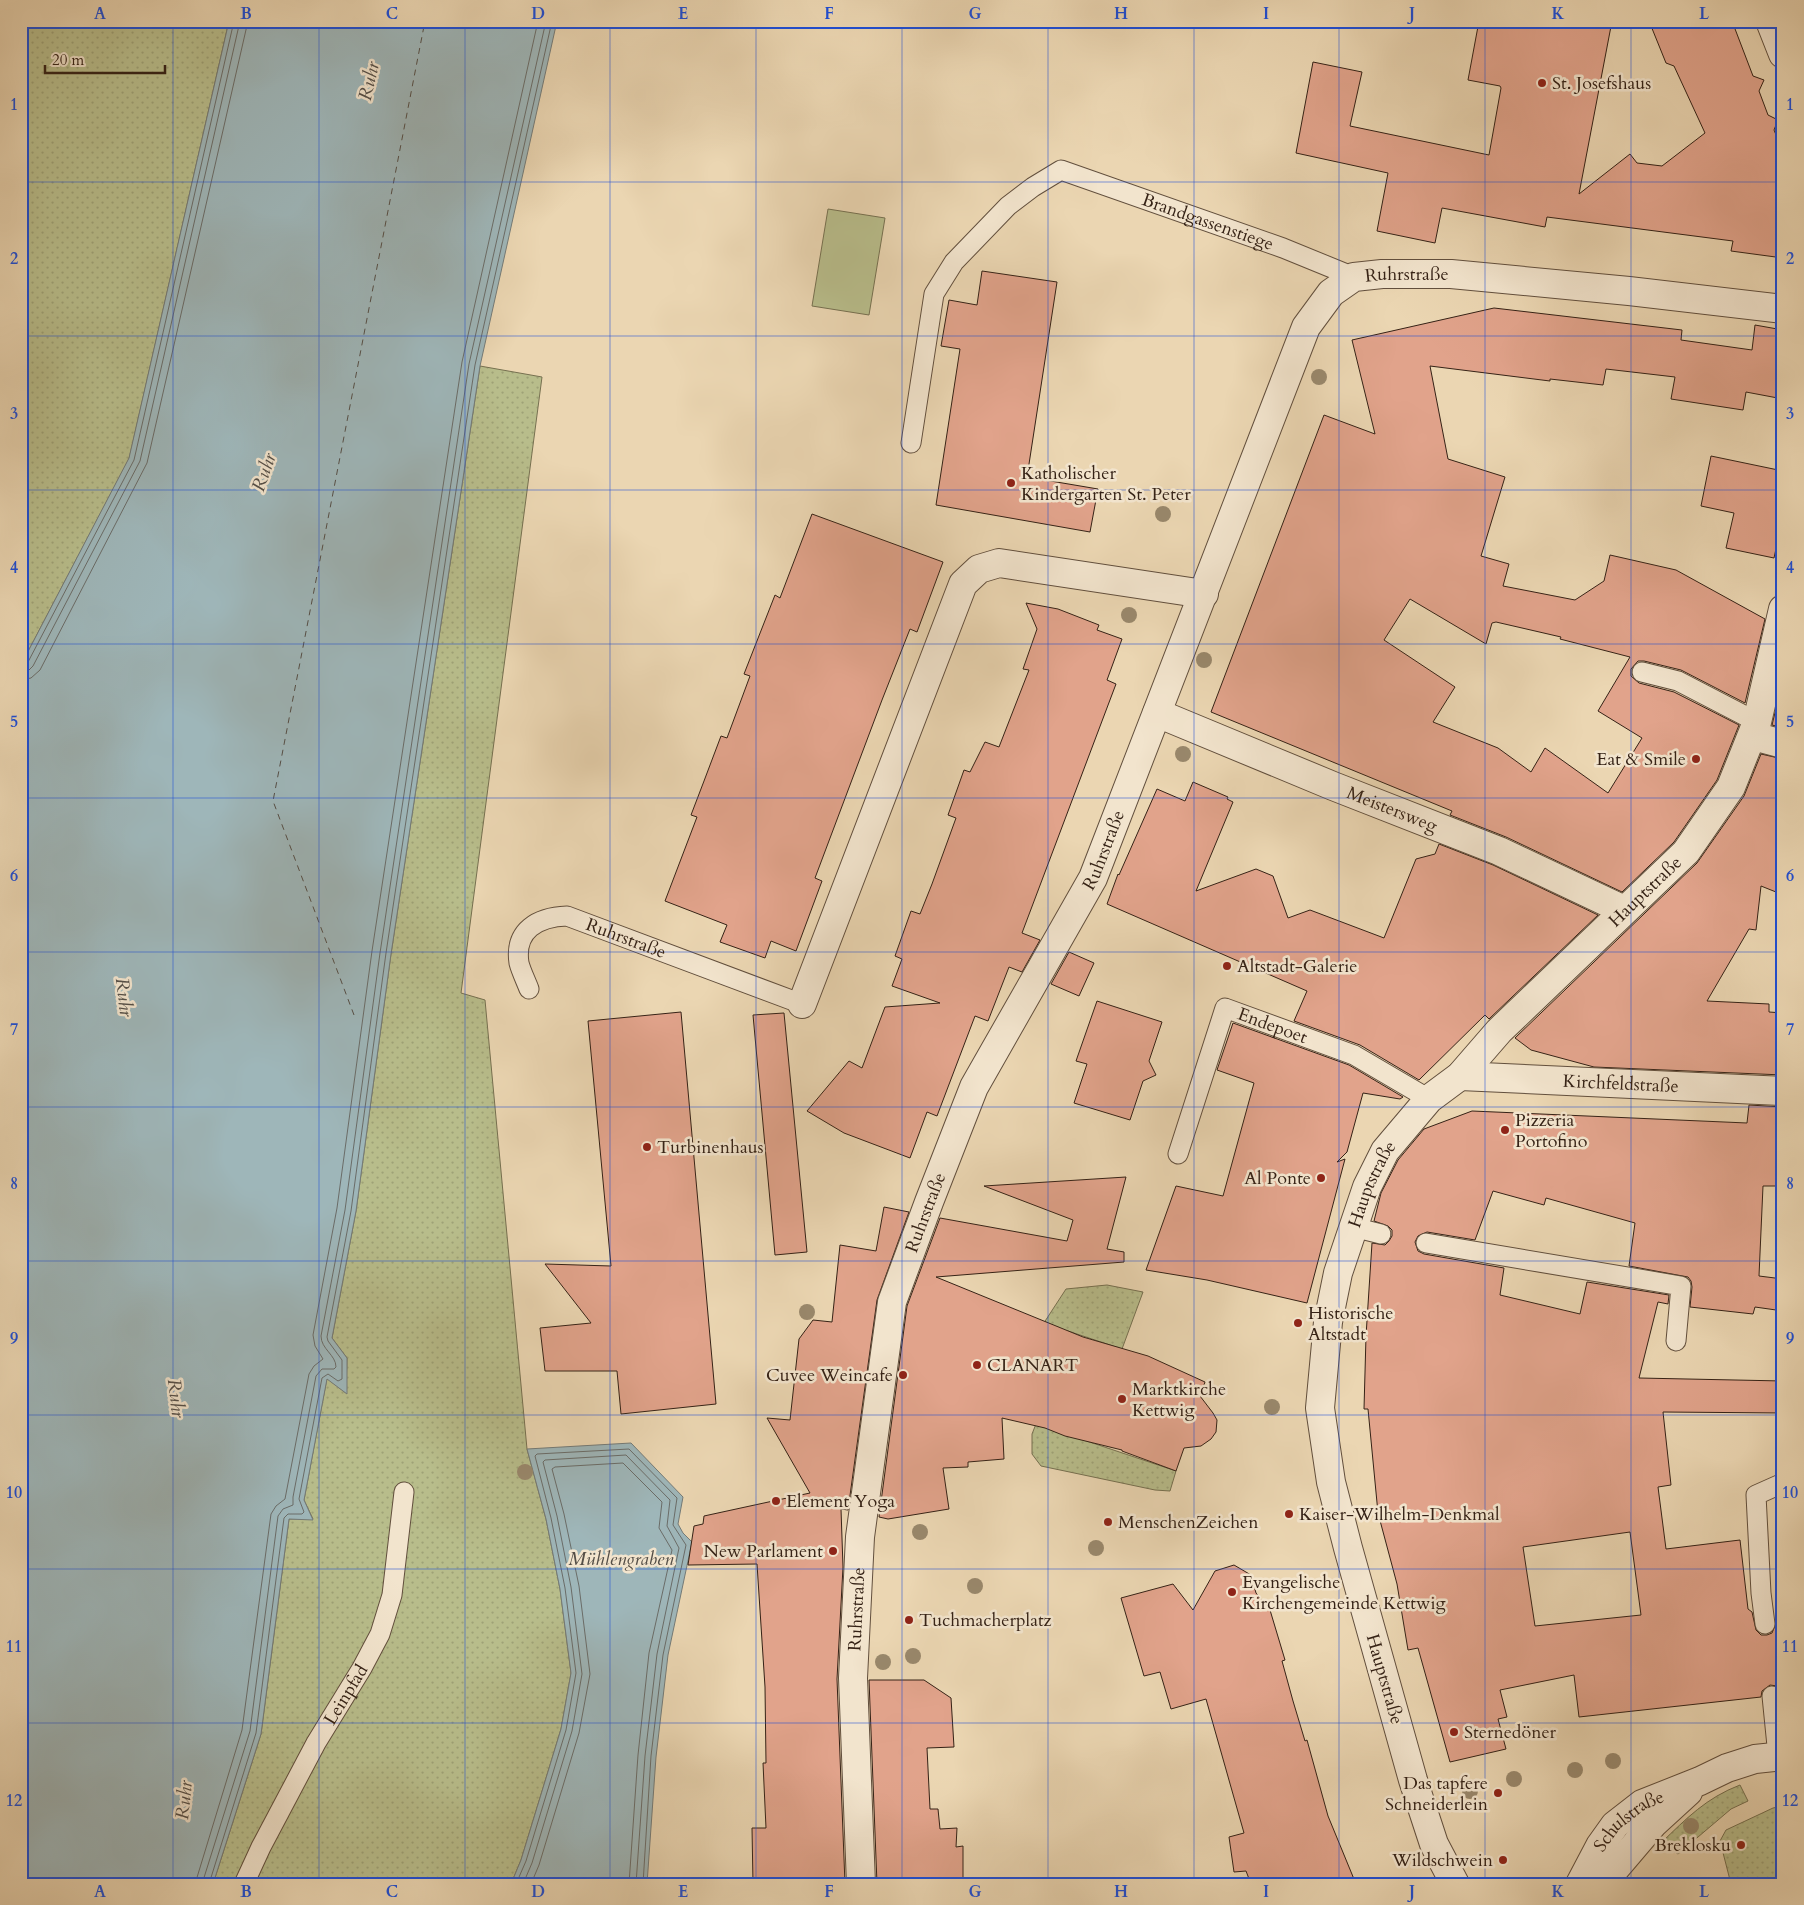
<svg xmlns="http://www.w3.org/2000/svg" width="1804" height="1905" font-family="Cardo,serif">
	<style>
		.grass { fill: url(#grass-dots); stroke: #767050 }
		.garden { fill: #b8bd8b; stroke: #767050 }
		.water { fill: #9eb6b9; stroke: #747b78 }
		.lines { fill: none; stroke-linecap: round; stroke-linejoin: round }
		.shore { stroke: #6a6c68; stroke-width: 1 }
		.ferry { stroke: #544e47; stroke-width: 1; stroke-dasharray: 6 5; stroke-linecap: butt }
		.building { fill: #e1a38b; stroke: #352216; fill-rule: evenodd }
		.lane-casing { stroke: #624f3d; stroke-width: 21 }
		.street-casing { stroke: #624f3d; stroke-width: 30 }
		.lane { stroke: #f2e4cd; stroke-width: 19 }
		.street { stroke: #f2e4cd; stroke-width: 28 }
		.tree { fill: #99886c }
		.grid { fill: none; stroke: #1d4ed8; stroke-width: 1; stroke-opacity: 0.55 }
		.poi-dot { fill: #8f2418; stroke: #f2e4cd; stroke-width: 2 }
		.labels { text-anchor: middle; stroke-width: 5; stroke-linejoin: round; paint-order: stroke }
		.poi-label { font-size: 18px; fill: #352216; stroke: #f2e4cd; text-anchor: start }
		.street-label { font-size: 18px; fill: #352216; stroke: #f2e4cd }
		.water-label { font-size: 19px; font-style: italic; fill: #544e47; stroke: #f2e4cd }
		.neatline { fill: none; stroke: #1d4ed8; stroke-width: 2 }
		.grid-label { font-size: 16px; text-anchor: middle; font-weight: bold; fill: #1d4ed8 }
	</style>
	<defs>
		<pattern id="grass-dots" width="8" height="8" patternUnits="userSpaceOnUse" patternTransform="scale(1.25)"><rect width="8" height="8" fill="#b8bd8b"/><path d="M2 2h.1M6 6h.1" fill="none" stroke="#9fa277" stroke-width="1.8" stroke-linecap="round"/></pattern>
	</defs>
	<rect width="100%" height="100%" fill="#ebd6b2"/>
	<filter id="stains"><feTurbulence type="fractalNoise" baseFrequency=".004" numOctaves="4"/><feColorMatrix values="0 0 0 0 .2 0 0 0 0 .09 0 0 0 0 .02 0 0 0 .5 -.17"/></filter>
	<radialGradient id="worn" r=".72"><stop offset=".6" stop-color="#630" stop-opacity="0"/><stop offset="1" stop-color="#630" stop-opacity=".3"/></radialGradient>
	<!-- grass -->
	<g class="grass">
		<polygon points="21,21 229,21 129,459 21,665"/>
		<polygon points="480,366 542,377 461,993 485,1000 527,1449 546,1519 560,1589 571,1673 561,1729 521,1860 511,1884 213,1884 261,1734 289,1519 313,1519 304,1500 327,1378 346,1393 347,1358 332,1338 356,1211 391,954"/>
		<polygon points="1107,1285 1143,1292 1122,1349 1068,1331 1036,1335 1066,1289"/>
		<polygon points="1036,1424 1176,1471 1170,1491 1155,1490 1041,1466 1032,1454 1032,1434"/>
		<path d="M1740 1785 1748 1801 1731 1809 1678 1854 1661 1843C1687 1818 1706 1798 1740 1785Z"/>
		<polygon points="1783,1806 1783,1879 1766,1884 1731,1884 1720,1841 1726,1830 1773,1808"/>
	</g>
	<!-- garden -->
	<polygon class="garden" points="828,209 885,218 869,315 812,306"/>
	<!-- water -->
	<g class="water">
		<polygon points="229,21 557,21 480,366 391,954 356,1211 332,1338 347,1358 347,1394 327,1379 304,1500 313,1520 289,1519 261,1734 213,1884 21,1884 21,665 129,458"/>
		<polygon points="631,1443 683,1497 678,1524 683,1533 692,1542 668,1655 656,1757 647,1884 511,1884 521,1860 561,1729 571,1673 560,1589 546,1519 527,1449"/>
	</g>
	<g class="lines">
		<!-- shore -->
		<g class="shore">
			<polyline points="21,666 28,662 134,460 234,21"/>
			<polyline points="21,672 28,671 33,666 140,461 240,21"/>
			<polyline points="21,680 31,678 40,670 147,463 248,21"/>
			<polyline points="195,1884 242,1730 271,1514 276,1506 285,1499 309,1374 314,1366 323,1359 315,1346 313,1335 337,1208 372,951 462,362 538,21"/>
			<path d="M202 1884 250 1731 278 1516 283 1509 293 1505V1497L316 1376 322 1369H334L336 1367C336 1355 321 1349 321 1336L345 1210 380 953 469 364 546 21"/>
			<polyline points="209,1884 256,1733 284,1518 288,1514 302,1514 304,1512 299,1499 322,1378 328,1374 338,1381 342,1379 342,1360 328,1341 327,1337 351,1211 386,953 475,365 552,21"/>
			<polyline points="516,1884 526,1861 566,1730 576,1673 565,1588 551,1518 535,1456 537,1454 629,1449 677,1498 673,1525 686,1545 663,1655 651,1756 643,1884"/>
			<polyline points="523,1884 532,1863 572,1731 582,1674 571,1587 557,1516 543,1462 545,1460 626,1455 670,1500 667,1526 679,1548 657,1654 645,1756 636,1884"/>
			<polyline points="531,1884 539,1865 579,1733 590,1674 579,1586 564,1514 552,1469 555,1467 623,1463 662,1502 659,1528 672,1550 649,1653 638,1755 629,1884"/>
		</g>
		<!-- ferry -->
		<polyline class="ferry" points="354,1015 273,801 425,21"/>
	</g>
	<!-- building -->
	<g class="building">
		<polygon points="1479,21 1612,21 1579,194 1630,154 1637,163 1662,166 1705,133 1674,66 1666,63 1649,21 1732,21 1753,76 1764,80 1759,91 1768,115 1778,120 1774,130 1783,152 1783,258 1731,251 1733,241 1547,217 1545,227 1442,208 1435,243 1377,231 1388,173 1296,153 1313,62 1362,72 1350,126 1489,155 1501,88 1500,86 1468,80"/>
		<polygon points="982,271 1057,282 1027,477 1098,489 1090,532 936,505 960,349 941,346 949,300 977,305"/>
		<path d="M1494 308 1682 330 1681 340 1752 350 1755 325 1783 330V399L1746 392 1743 410 1671 399 1675 377 1606 369 1603 385 1550 379V381L1430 366 1448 459 1505 477 1481 556 1509 564 1503 586 1575 600 1604 581 1610 555 1676 570 1765 619 1745 703 1681 670 1644 661H1638L1631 669V676L1639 683 1674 692 1739 725 1717 780 1674 842 1622 892 1506 837 1450 815 1452 811 1211 712 1324 415 1375 434 1352 340ZM1410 599 1486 644 1492 623 1496 622 1561 637 1560 639 1630 657 1598 711 1642 738 1608 793 1545 748 1531 772 1498 748 1433 722 1455 687 1384 640Z"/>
		<polygon points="1711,456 1783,471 1783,516 1774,558 1726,548 1734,513 1701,506"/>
		<polygon points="812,514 943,562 917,632 910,629 882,700 815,878 822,881 796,951 771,941 765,958 720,942 727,925 665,901 697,817 691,815 704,781 721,736 727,738 750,676 744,674 775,595 780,598"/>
		<polygon points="1026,603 1058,609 1099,625 1097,630 1122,639 1107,680 1116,684 1022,933 1040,940 1022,972 1009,967 988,1021 975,1016 937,1116 927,1112 910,1158 844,1133 807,1111 849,1061 862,1068 885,1007 940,1003 892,986 902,959 895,956 911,911 920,914 932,884 956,818 948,815 964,770 970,772 985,742 999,747 1029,670 1023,669 1037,629"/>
		<polygon points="1783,680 1783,728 1772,725"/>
		<polygon points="1761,754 1783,759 1783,874 1776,892 1761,886 1756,930 1749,929 1707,1001 1769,1004 1769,1012 1783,1013 1783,1075 1594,1067 1531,1050 1515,1038 1697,863 1744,796"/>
		<polygon points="1193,782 1228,797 1227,799 1233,802 1196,891 1256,869 1273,876 1288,918 1310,910 1384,938 1416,859 1435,854 1439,844 1493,865 1598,915 1489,1019 1485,1015 1419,1080 1360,1045 1294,1021 1307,991 1107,904 1118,874 1119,875 1157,789 1185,801"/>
		<polygon points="1069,952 1094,963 1079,996 1051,984"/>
		<polygon points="1097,1001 1162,1022 1149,1061 1156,1075 1143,1081 1130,1120 1074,1103 1087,1064 1076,1061"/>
		<polygon points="681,1012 716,1404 621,1414 617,1371 545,1371 540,1328 591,1323 545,1264 611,1266 588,1021"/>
		<polygon points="784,1013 807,1252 775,1255 753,1015"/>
		<polygon points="1233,1023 1349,1065 1403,1097 1400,1099 1363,1093 1347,1152 1337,1162 1345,1159 1307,1303 1207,1280 1146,1270 1176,1186 1223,1196 1254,1083 1217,1070"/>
		<path d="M1749 1105 1783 1107V1186H1763L1759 1276 1783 1279V1311L1755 1307 1753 1314 1690 1307 1692 1287 1691 1281 1688 1277 1629 1266 1635 1223 1546 1198 1544 1205 1493 1191 1475 1240 1427 1232 1418 1236 1415 1242 1418 1251 1424 1254 1504 1268 1500 1295 1580 1314 1587 1282 1669 1295 1668 1304 1658 1302 1639 1378 1783 1381V1413L1663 1412 1671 1485 1658 1487 1666 1549 1740 1540 1748 1609 1752 1612 1756 1630 1761 1635H1767L1772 1633 1776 1623 1783 1622V1694L1777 1686 1770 1685 1762 1691 1761 1697 1579 1717 1574 1675 1500 1690 1507 1717 1498 1719 1506 1749 1450 1762 1418 1648 1408 1650 1397 1584 1378 1513 1368 1409H1364L1366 1336 1372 1243 1385 1245 1389 1241 1392 1236V1230L1388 1226 1374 1221 1381 1193 1398 1160 1424 1129 1472 1111 1747 1123ZM1630 1532 1641 1615 1535 1626 1523 1547Z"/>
		<polygon points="1126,1177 1107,1249 1124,1252 1124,1262 936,1277 1083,1337 1148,1356 1205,1382 1200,1396 1213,1413 1217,1420 1216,1432 1211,1439 1201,1446 1184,1448 1176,1471 1122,1451 1122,1450 1065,1436 1045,1428 1002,1418 1004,1459 968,1462 968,1467 943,1468 949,1509 888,1519 879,1517 907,1306 940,1218 1067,1241 1073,1220 984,1186"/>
		<polygon points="884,1207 909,1212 877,1300 848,1510 841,1509 843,1567 837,1679 845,1884 753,1884 752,1828 766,1828 763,1763 766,1763 765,1687 757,1564 688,1565 694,1526 703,1524 704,1516 810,1493 767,1418 790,1420 799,1339 813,1320 832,1322 840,1245 876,1251"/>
		<polygon points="1234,1565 1251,1575 1256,1593 1270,1610 1285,1660 1282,1661 1293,1701 1305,1741 1307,1740 1328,1816 1356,1884 1251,1884 1246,1871 1234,1872 1229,1837 1244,1833 1206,1699 1171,1709 1160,1672 1144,1676 1121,1598 1173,1584 1193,1610 1215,1571"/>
		<polygon points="869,1680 924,1680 951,1698 954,1747 927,1748 930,1809 938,1809 940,1829 957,1828 956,1847 963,1846 963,1884 877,1884"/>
	</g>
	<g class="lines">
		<!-- lane casing -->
		<g class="lane-casing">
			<g id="lane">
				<path id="s1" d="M911 443 934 294 954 262 1008 206 1033 187 1061 170 1283 248 1354 277"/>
				<polyline points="1642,672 1678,681 1757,722"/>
				<path id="s2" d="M529 989C526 981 521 971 519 963 514 930 538 917 567 916L802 1004"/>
				<path id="s3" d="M1178 1154 1225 1008 1354 1055 1429 1099"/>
				<polyline points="1353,1227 1381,1234"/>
				<polyline points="1426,1243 1681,1286 1676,1341"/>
				<polyline points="1765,1624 1761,1593 1756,1495 1783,1483"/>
				<polyline points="1772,1696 1778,1756"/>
				<path id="s4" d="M244 1884 261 1847 316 1743 362 1668 380 1634 392 1595 404 1492"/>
			</g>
		</g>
		<!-- street casing -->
		<g class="street-casing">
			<g id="street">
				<polyline points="1770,21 1783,54"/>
				<path id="s5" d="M1157 713 1333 786 1499 851 1624 910"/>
				<polyline points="1753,736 1783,744"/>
				<polyline points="802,1004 963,584 979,569 999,563 1204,594"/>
				<path id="s6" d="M1460 1076 1783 1091"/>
				<path id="s7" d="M861 1884 853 1678 860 1537 892 1302 929 1202 974 1087 1093 878 1306 327 1331 293 1354 277 1382 274H1451L1629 291 1783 309"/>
				<path id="s8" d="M1455 1884 1434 1844 1413 1780 1348 1548 1331 1482 1320 1408 1328 1322 1338 1273 1367 1187 1385 1151 1429 1099 1460 1076 1499 1031 1686 852 1731 787 1757 722 1783 609"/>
				<path id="s9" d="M1580 1884 1600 1846 1615 1825 1642 1804 1700 1781 1727 1768 1755 1759 1783 1756"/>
				<polyline points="1602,1884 1653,1824 1688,1792"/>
			</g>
		</g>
		<!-- lane -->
		<use href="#lane" class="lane"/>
		<!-- street -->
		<use href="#street" class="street"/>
	</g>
	<!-- trees -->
	<g class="tree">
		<circle cx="1319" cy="377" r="8"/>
		<circle cx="1163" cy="514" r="8"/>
		<circle cx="1129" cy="615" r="8"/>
		<circle cx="1204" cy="660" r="8"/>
		<circle cx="1183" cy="754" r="8"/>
		<circle cx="807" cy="1312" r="8"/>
		<circle cx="1272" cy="1407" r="8"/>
		<circle cx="525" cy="1472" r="8"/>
		<circle cx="920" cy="1532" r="8"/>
		<circle cx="1096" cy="1548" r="8"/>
		<circle cx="975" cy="1586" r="8"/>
		<circle cx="913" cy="1656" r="8"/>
		<circle cx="883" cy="1662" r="8"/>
		<circle cx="1613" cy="1761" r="8"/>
		<circle cx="1575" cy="1770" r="8"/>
		<circle cx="1514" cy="1779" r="8"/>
		<circle cx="1470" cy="1791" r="8"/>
		<circle cx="1691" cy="1826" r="8"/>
	</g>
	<!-- grid -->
	<path class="grid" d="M173 21V1884M319 21V1884M465 21V1884M610 21V1884M756 21V1884M902 21V1884M1048 21V1884M1194 21V1884M1339 21V1884M1485 21V1884M1631 21V1884M21 182H1783M21 336H1783M21 490H1783M21 644H1783M21 798H1783M21 952H1783M21 1107H1783M21 1261H1783M21 1415H1783M21 1569H1783M21 1723H1783"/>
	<!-- markers -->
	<g class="poi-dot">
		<circle cx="1542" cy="83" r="5"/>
		<circle cx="1011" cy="483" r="5"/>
		<circle cx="1696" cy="759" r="5"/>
		<circle cx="1227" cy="966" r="5"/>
		<circle cx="1505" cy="1130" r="5"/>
		<circle cx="647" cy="1147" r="5"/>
		<circle cx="1321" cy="1178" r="5"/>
		<circle cx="1298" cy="1323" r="5"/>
		<circle cx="977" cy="1365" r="5"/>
		<circle cx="903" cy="1375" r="5"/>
		<circle cx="1122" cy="1399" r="5"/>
		<circle cx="776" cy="1501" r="5"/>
		<circle cx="1289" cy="1514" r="5"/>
		<circle cx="1108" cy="1522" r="5"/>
		<circle cx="833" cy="1551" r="5"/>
		<circle cx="1232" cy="1592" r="5"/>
		<circle cx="909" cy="1620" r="5"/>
		<circle cx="1454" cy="1732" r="5"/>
		<circle cx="1498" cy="1793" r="5"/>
		<circle cx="1741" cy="1845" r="5"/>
		<circle cx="1503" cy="1860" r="5"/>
	</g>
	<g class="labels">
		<!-- poi labels -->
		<g class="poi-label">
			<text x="1552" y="89">St. Josefshaus</text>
			<text x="1021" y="479">Katholischer<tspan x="1021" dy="21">Kindergarten St. Peter</tspan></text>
			<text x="1686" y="765" text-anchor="end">Eat &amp; Smile</text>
			<text x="1237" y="972">Altstadt-Galerie</text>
			<text x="1515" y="1126">Pizzeria<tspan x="1515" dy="21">Portofino</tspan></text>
			<text x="657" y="1153">Turbinenhaus</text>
			<text x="1311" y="1184" text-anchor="end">Al Ponte</text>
			<text x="1308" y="1319">Historische<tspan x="1308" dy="21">Altstadt</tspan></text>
			<text x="987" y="1371">CLANART</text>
			<text x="893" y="1381" text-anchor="end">Cuvee Weincafe</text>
			<text x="1132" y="1395">Marktkirche<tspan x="1132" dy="21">Kettwig</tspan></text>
			<text x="786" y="1507">Element Yoga</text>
			<text x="1299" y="1520">Kaiser-Wilhelm-Denkmal</text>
			<text x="1118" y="1528">MenschenZeichen</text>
			<text x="823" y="1557" text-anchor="end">New Parlament</text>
			<text x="1242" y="1588">Evangelische<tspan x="1242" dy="21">Kirchengemeinde Kettwig</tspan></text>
			<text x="919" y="1626">Tuchmacherplatz</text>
			<text x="1464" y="1738">Sternedöner</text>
			<text x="1488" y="1789" text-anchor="end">Das tapfere<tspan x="1488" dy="21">Schneiderlein</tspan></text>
			<text x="1731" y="1851" text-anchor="end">Breklosku</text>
			<text x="1493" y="1866" text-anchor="end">Wildschwein</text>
		</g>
		<!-- street labels -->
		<g class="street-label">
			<text dy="6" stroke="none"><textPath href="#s1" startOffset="486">Brandgassenstiege</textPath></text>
			<text dy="6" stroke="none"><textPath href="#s7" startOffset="1769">Ruhrstraße</textPath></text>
			<text dy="6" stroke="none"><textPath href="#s5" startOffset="254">Meistersweg</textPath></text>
			<text dy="6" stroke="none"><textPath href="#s7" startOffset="1085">Ruhrstraße</textPath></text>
			<text dy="6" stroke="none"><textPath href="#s8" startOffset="1132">Hauptstraße</textPath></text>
			<text dy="6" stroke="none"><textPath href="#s2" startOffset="169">Ruhrstraße</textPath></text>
			<text dy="6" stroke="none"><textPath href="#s3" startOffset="204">Endepoet</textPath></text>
			<text dy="6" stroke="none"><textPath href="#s6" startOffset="161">Kirchfeldstraße</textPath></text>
			<text dy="6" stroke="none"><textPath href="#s8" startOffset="728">Hauptstraße</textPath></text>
			<text dy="6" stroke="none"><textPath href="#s7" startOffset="680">Ruhrstraße</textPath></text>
			<text dy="6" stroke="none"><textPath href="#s7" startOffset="275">Ruhrstraße</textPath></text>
			<text transform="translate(1385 1679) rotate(74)" y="6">Hauptstraße</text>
			<text dy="6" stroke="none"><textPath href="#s4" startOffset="215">Leinpfad</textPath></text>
			<text dy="6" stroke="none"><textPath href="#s9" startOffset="82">Schulstraße</textPath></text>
		</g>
		<!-- water labels -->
		<g class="water-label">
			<text transform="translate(368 81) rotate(-77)" y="7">Ruhr</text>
			<text transform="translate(263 472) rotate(-71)" y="7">Ruhr</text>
			<text transform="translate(125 997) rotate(83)" y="7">Ruhr</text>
			<text transform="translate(177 1398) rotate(83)" y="7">Ruhr</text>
			<text x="621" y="1565">Mühlengraben</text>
			<text transform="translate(183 1800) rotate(-84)" y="7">Ruhr</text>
		</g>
	</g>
	<!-- margin -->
	<rect width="1804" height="1905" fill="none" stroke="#ebd6b2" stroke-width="55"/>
	<!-- scale -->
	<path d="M45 65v8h120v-8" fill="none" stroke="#352216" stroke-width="2.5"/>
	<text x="52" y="65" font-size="15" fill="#352216" stroke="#f2e4cd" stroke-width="4" paint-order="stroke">20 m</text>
	<rect x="28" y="28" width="1748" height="1850" class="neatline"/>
	<g class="grid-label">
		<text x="100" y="19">A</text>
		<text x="246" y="19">B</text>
		<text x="392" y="19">C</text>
		<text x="538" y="19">D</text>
		<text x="683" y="19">E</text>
		<text x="829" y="19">F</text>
		<text x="975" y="19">G</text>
		<text x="1121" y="19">H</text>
		<text x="1266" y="19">I</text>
		<text x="1412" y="19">J</text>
		<text x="1558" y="19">K</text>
		<text x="1704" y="19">L</text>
		<text x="14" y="110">1</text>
		<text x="1790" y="110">1</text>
		<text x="14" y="264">2</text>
		<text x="1790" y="264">2</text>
		<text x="14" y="419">3</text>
		<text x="1790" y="419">3</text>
		<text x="14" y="573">4</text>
		<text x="1790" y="573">4</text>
		<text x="14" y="727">5</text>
		<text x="1790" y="727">5</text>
		<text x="14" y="881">6</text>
		<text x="1790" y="881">6</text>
		<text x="14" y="1035">7</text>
		<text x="1790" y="1035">7</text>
		<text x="14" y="1189">8</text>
		<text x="1790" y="1189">8</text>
		<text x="14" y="1344">9</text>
		<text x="1790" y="1344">9</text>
		<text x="14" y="1498">10</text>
		<text x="1790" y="1498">10</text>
		<text x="14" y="1652">11</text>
		<text x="1790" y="1652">11</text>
		<text x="14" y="1806">12</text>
		<text x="1790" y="1806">12</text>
		<text x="100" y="1897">A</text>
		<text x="246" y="1897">B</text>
		<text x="392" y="1897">C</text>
		<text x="538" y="1897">D</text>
		<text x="683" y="1897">E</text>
		<text x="829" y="1897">F</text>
		<text x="975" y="1897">G</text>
		<text x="1121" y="1897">H</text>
		<text x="1266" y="1897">I</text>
		<text x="1412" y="1897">J</text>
		<text x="1558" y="1897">K</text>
		<text x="1704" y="1897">L</text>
	</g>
	<rect width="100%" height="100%" filter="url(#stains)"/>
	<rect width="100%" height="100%" fill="url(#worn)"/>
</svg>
